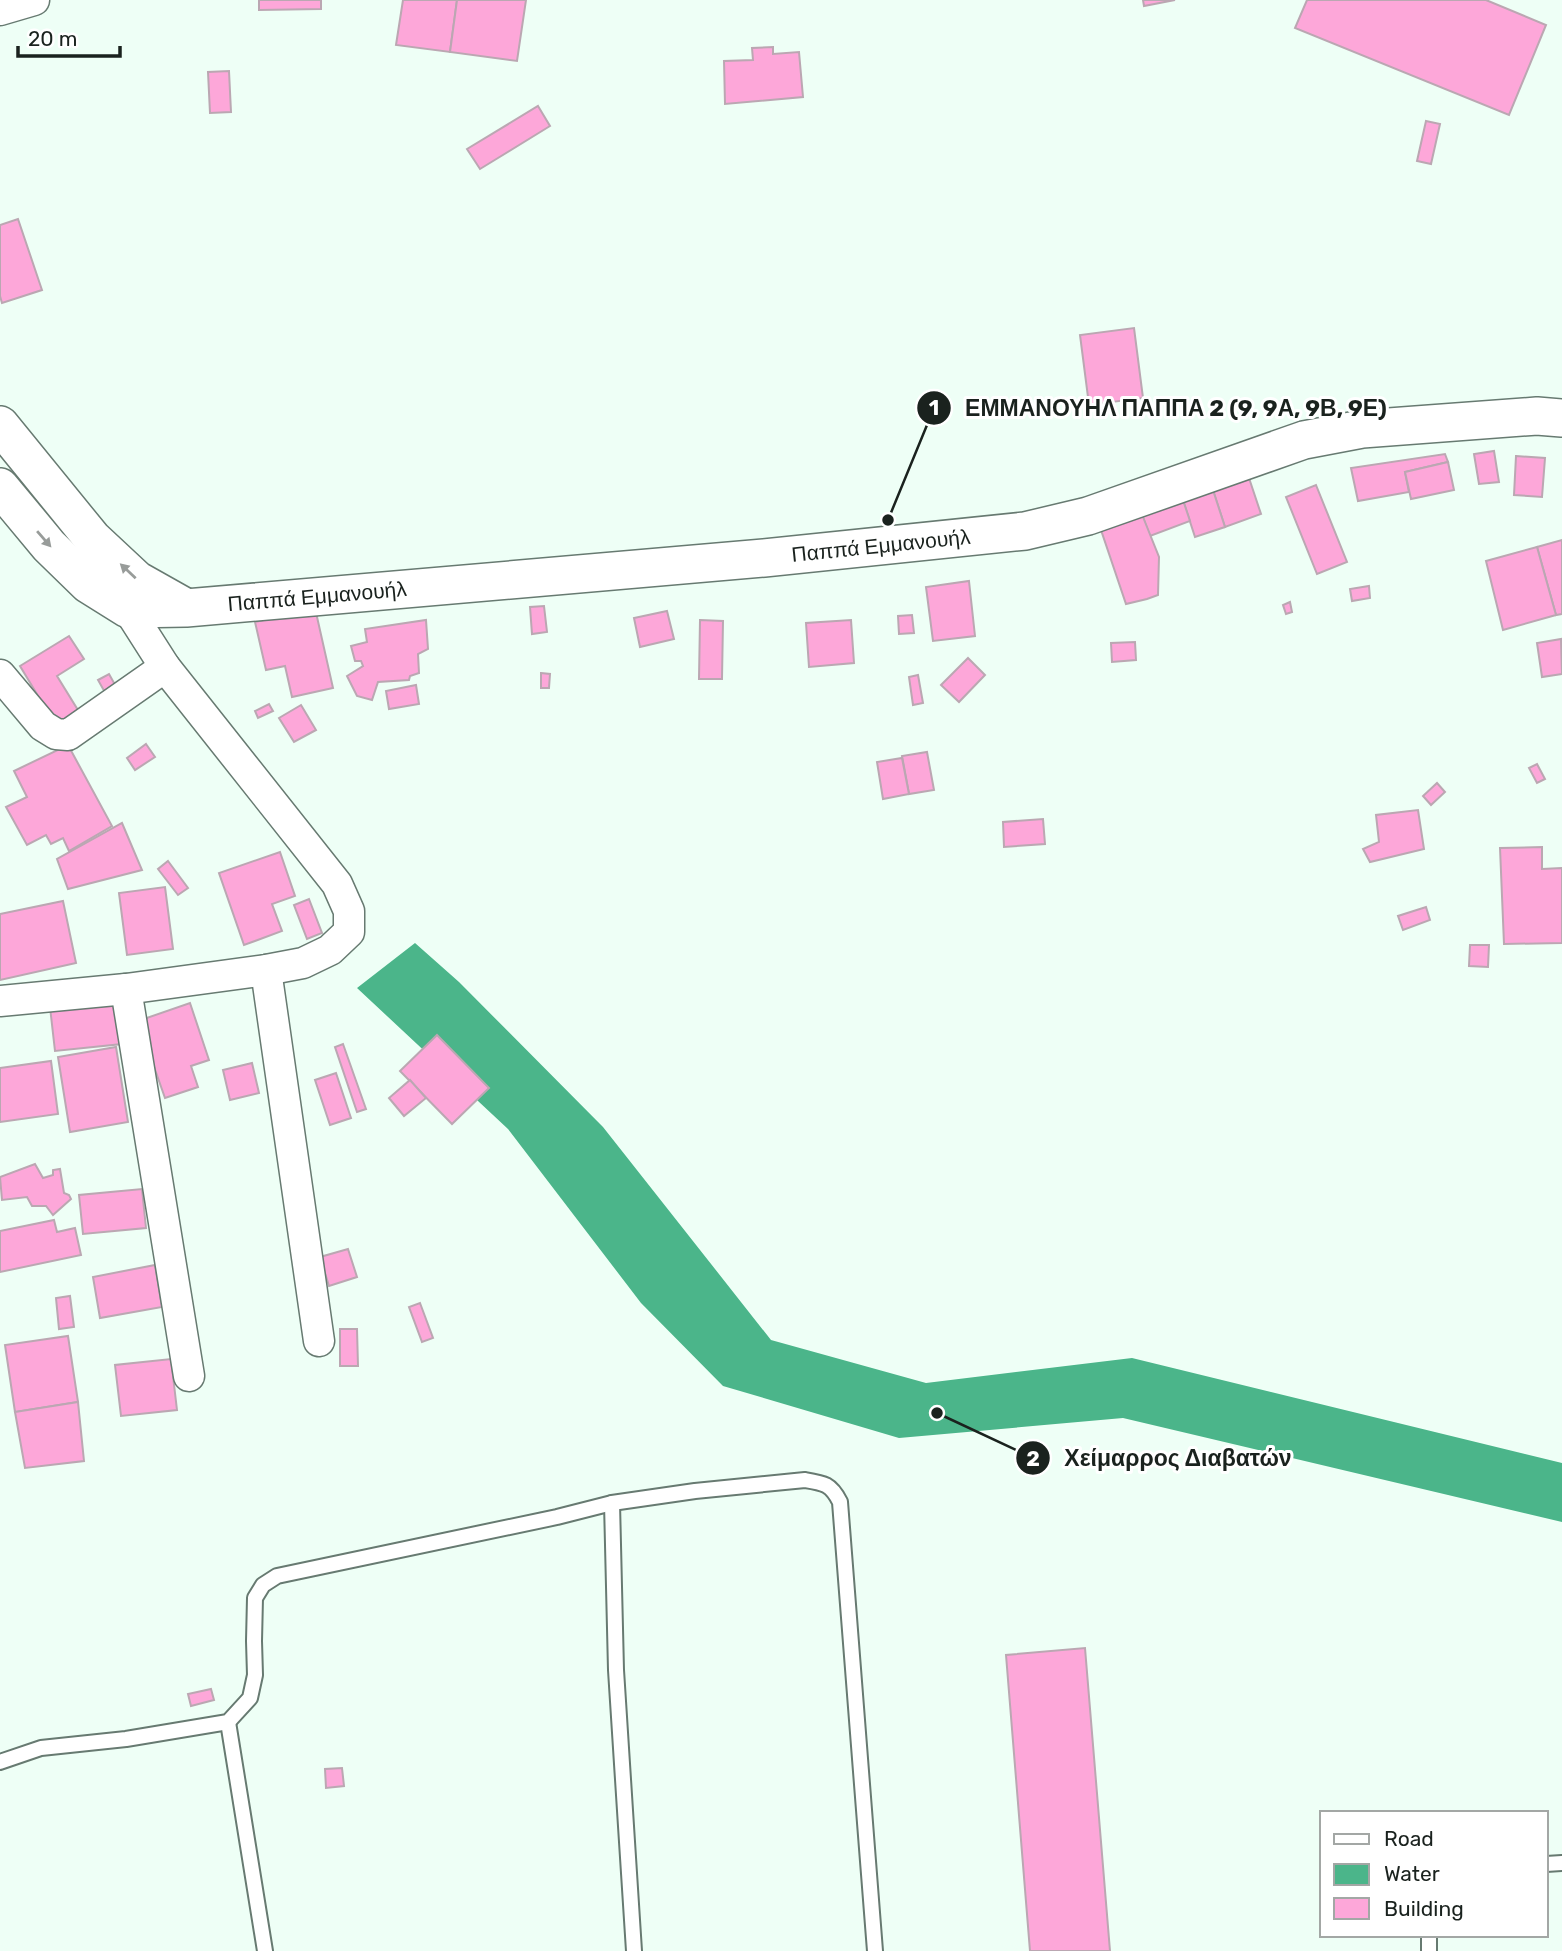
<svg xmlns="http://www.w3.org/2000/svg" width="1562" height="1951" font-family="Rubik,sans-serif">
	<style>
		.water { fill: #4bb58a }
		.building { fill: #fda7d9; stroke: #bba7b2; stroke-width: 2 }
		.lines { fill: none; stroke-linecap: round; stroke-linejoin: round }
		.service-casing { stroke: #677a71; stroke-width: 18 }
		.minor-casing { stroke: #677a71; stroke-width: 33 }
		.tertiary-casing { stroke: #677a71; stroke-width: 40 }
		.service { stroke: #fff; stroke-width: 14 }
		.minor { stroke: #fff; stroke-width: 30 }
		.tertiary { stroke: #fff; stroke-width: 37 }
		.oneway { fill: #989c9a }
		.labels { text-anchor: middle; stroke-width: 6; stroke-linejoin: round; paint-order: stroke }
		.street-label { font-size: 21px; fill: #1a221e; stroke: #fff }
		.leader { fill: none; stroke: #1a221e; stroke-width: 2.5 }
		.callout-dot { fill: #1a221e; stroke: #fff; stroke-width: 2.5 }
		.mark-label { font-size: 21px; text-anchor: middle; font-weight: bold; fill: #fff }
		.callout-label { font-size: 23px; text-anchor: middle; font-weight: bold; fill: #1a221e; stroke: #fff; stroke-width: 6; stroke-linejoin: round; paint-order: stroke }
	</style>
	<rect width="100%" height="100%" fill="#eefff6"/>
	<!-- water -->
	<polygon class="water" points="415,943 459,982 603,1127 771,1340 926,1383 1132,1358 1562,1463 1562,1522 1123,1418 899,1438 723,1386 641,1303 508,1129 357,988"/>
	<!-- building -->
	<g class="building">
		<polygon points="259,0 321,0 321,9 259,10"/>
		<polygon points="403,0 457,0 450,52 396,45"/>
		<polygon points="457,0 526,0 517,61 450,52"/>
		<polygon points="1143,0 1175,0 1144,6"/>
		<polygon points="1307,0 1486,0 1546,25 1509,115 1295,28"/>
		<polygon points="773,47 773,54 799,52 803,97 725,104 724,61 753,60 752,48"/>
		<polygon points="229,71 231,112 210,113 208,72"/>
		<polygon points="538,106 550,126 480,169 467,149"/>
		<polygon points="1426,121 1440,124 1431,164 1417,161"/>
		<polygon points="18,219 42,290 2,303 0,296 0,225"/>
		<polygon points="1134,328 1143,398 1089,405 1080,335"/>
		<polygon points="1494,451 1499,482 1479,484 1474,454"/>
		<polygon points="1445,454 1448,462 1405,472 1409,492 1358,501 1351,468"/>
		<polygon points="1516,456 1545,458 1542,497 1514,495"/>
		<polygon points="1448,462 1454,490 1411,499 1405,472"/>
		<polygon points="1248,475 1261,514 1225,527 1212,487"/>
		<polygon points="1316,485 1347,562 1317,574 1286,497"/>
		<polygon points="1212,487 1225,527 1195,537 1182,497"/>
		<polygon points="1182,497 1190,521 1150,536 1141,512"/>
		<polygon points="1141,512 1159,557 1158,595 1147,599 1126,604 1100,527"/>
		<polygon points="1562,540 1562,614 1556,615 1537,547"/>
		<polygon points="1537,547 1556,615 1503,630 1486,561"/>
		<polygon points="969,581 975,636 933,641 926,587"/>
		<polygon points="1369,586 1370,598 1352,601 1350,589"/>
		<polygon points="1290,602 1292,612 1286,614 1283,605"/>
		<polygon points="544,606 547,632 532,634 530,607"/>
		<polygon points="315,608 333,688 292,697 285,666 266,670 255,622"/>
		<polygon points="667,611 674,639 640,647 634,618"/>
		<polygon points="912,615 914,633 899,634 898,616"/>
		<polygon points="426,620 428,649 418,654 419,673 410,676 409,680 378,682 372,700 357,696 347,676 363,666 361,661 355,661 351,646 367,642 365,629"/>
		<polygon points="700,620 723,621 722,679 699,679"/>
		<polygon points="851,620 854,663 809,667 806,623"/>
		<polygon points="69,636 84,659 57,676 81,715 58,729 20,666"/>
		<polygon points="1561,639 1562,674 1542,677 1537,643"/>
		<polygon points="1135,642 1136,660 1112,662 1111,643"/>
		<polygon points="968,658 985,675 959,702 941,685"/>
		<polygon points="541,673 550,674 549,688 541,688"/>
		<polygon points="109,674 118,690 107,696 98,680"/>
		<polygon points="918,675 923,703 913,705 909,677"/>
		<polygon points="416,685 419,704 389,709 386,691"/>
		<polygon points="269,704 273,711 258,718 255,711"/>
		<polygon points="301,705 316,730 294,742 279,718"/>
		<polygon points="146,744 155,757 135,770 127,758"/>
		<polygon points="68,745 112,826 69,851 63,838 51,844 46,835 27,845 6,807 27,797 14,771"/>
		<polygon points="927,752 934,790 909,794 902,756"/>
		<polygon points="902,758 909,794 883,799 877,762"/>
		<polygon points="1537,764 1545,779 1537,783 1529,768"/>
		<polygon points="1437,783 1445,792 1431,805 1423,796"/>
		<polygon points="1418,810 1424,849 1370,862 1363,849 1379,842 1376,815"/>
		<polygon points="1043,819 1045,844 1004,847 1003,822"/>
		<polygon points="122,823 142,870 68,889 57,859"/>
		<polygon points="1542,847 1542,869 1562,868 1562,943 1504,944 1500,848"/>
		<polygon points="280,852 295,896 272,904 282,931 244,945 219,873"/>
		<polygon points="168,861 188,888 178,895 158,869"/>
		<polygon points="165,887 173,949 127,955 119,893"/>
		<polygon points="309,899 322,933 307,939 294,905"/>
		<polygon points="63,901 76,963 0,980 0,914"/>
		<polygon points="1426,907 1430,920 1403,930 1398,916"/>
		<polygon points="1470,945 1489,945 1488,967 1469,966"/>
		<polygon points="117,999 122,1044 55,1051 50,1007"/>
		<polygon points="190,1003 209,1060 191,1066 198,1087 165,1098 138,1021"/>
		<polygon points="437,1035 489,1088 452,1124 400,1071"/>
		<polygon points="343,1044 366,1109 357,1112 335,1047"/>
		<polygon points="116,1047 128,1122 70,1132 58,1057"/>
		<polygon points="51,1061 58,1114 0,1122 0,1068"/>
		<polygon points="252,1063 259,1093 230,1100 223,1070"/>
		<polygon points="336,1073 351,1118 330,1125 315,1080"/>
		<polygon points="410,1080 426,1098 404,1116 389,1098"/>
		<polygon points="35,1164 43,1178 53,1175 53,1170 60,1169 64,1193 69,1195 71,1199 53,1215 46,1206 32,1206 27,1197 2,1200 0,1177"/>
		<polygon points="142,1189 146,1228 83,1234 79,1195"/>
		<polygon points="54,1220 57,1232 75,1228 81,1255 0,1272 0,1231"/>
		<polygon points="348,1249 357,1277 329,1286 320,1257"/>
		<polygon points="155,1265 162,1307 100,1318 93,1277"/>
		<polygon points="70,1296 74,1327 59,1329 56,1298"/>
		<polygon points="420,1303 433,1338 422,1342 409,1307"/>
		<polygon points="340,1329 357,1329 358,1366 340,1366"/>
		<polygon points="68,1336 78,1402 15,1412 5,1345"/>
		<polygon points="171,1359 177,1410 121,1416 115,1365"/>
		<polygon points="78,1402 84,1461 25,1468 15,1412"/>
		<polygon points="1085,1648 1110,1951 1030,1951 1006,1655"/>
		<polygon points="211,1689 214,1700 191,1706 188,1694"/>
		<polygon points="342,1768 344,1786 326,1788 325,1769"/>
	</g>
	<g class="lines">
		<!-- service casing -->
		<g class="service-casing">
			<g id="service">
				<polyline points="612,1503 616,1670 634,1951"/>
				<polyline points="228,1722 265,1951"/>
				<path d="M0 1762 41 1748 126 1739 228 1722 250 1698 255 1675 254 1641 255 1598 263 1585 277 1576 557 1517 612 1503 695 1491 805 1480C824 1483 831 1484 840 1502L875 1951"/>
				<polyline points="1546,1864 1562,1863"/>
				<polyline points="1429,1951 1429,1935"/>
			</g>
		</g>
		<!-- minor casing -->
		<g class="minor-casing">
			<g id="minor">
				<polyline points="0,10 34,0"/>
				<polyline points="0,675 43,726 56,734 68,735 165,667"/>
				<polyline points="266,970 319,1341"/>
				<polyline points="126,989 189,1376"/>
				<polyline points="0,1001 126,989 266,970 303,963 330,950 349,932 349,911 337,884 165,667 128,609"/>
			</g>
		</g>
		<!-- tertiary casing -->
		<g class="tertiary-casing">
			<g id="tertiary">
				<polyline points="0,425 92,538 137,580 185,607"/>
				<path id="s1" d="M0 487 49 546 88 584 128 609 186 608 764 558 1025 531 1088 516 1304 440 1362 429 1537 416 1562 418"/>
			</g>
		</g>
		<!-- service -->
		<use href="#service" class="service"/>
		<!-- minor -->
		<use href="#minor" class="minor"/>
		<!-- tertiary -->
		<use href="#tertiary" class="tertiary"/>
	</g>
	<!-- one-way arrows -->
	<defs><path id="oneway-solid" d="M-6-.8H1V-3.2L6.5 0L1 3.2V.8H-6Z" transform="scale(1.75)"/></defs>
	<g class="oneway">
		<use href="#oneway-solid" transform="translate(44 539) rotate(49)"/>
		<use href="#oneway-solid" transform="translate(128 571) rotate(-137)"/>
	</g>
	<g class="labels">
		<!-- street labels -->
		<g class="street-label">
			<text dy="7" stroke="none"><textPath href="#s1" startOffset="934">Παππά Εμμανουήλ</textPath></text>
			<text dy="7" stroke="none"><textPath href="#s1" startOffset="368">Παππά Εμμανουήλ</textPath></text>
		</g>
	</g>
	<!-- callouts -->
	<path class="leader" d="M888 520L934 408M937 1413L1033 1458"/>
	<g class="callout-dot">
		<circle cx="888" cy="520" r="7"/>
		<circle cx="937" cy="1413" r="7"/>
		<circle cx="934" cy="408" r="18"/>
		<circle cx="1033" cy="1458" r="18"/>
	</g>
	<g class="mark-label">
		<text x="934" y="415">1</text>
		<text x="1033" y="1466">2</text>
	</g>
	<g class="callout-label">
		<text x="1176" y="416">ΕΜΜΑΝΟΥΗΛ ΠΑΠΠΑ 2 (9, 9Α, 9Β, 9Ε)</text>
		<text x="1178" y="1466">Χείμαρρος Διαβατών</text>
	</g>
	<!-- legend -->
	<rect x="1320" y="1811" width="228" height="126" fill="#ffffff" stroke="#a3a7a5" stroke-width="2"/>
	<rect x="1334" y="1834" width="35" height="10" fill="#ffffff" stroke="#a3a7a5" stroke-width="2"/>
	<text x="1384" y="1846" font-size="21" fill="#1a221e">Road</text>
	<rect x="1334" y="1864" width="35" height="21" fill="#4bb58a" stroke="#a3a7a5" stroke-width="2"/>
	<text x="1384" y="1881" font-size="21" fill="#1a221e">Water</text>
	<rect x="1334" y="1898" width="35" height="21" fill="#fda7d9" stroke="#a3a7a5" stroke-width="2"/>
	<text x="1384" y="1916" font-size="21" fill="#1a221e">Building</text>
	<!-- scale -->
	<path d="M18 46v10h102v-10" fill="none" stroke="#1a221e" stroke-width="3.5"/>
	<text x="28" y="46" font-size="21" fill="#1a221e" stroke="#ffffff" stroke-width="5" paint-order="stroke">20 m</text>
</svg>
